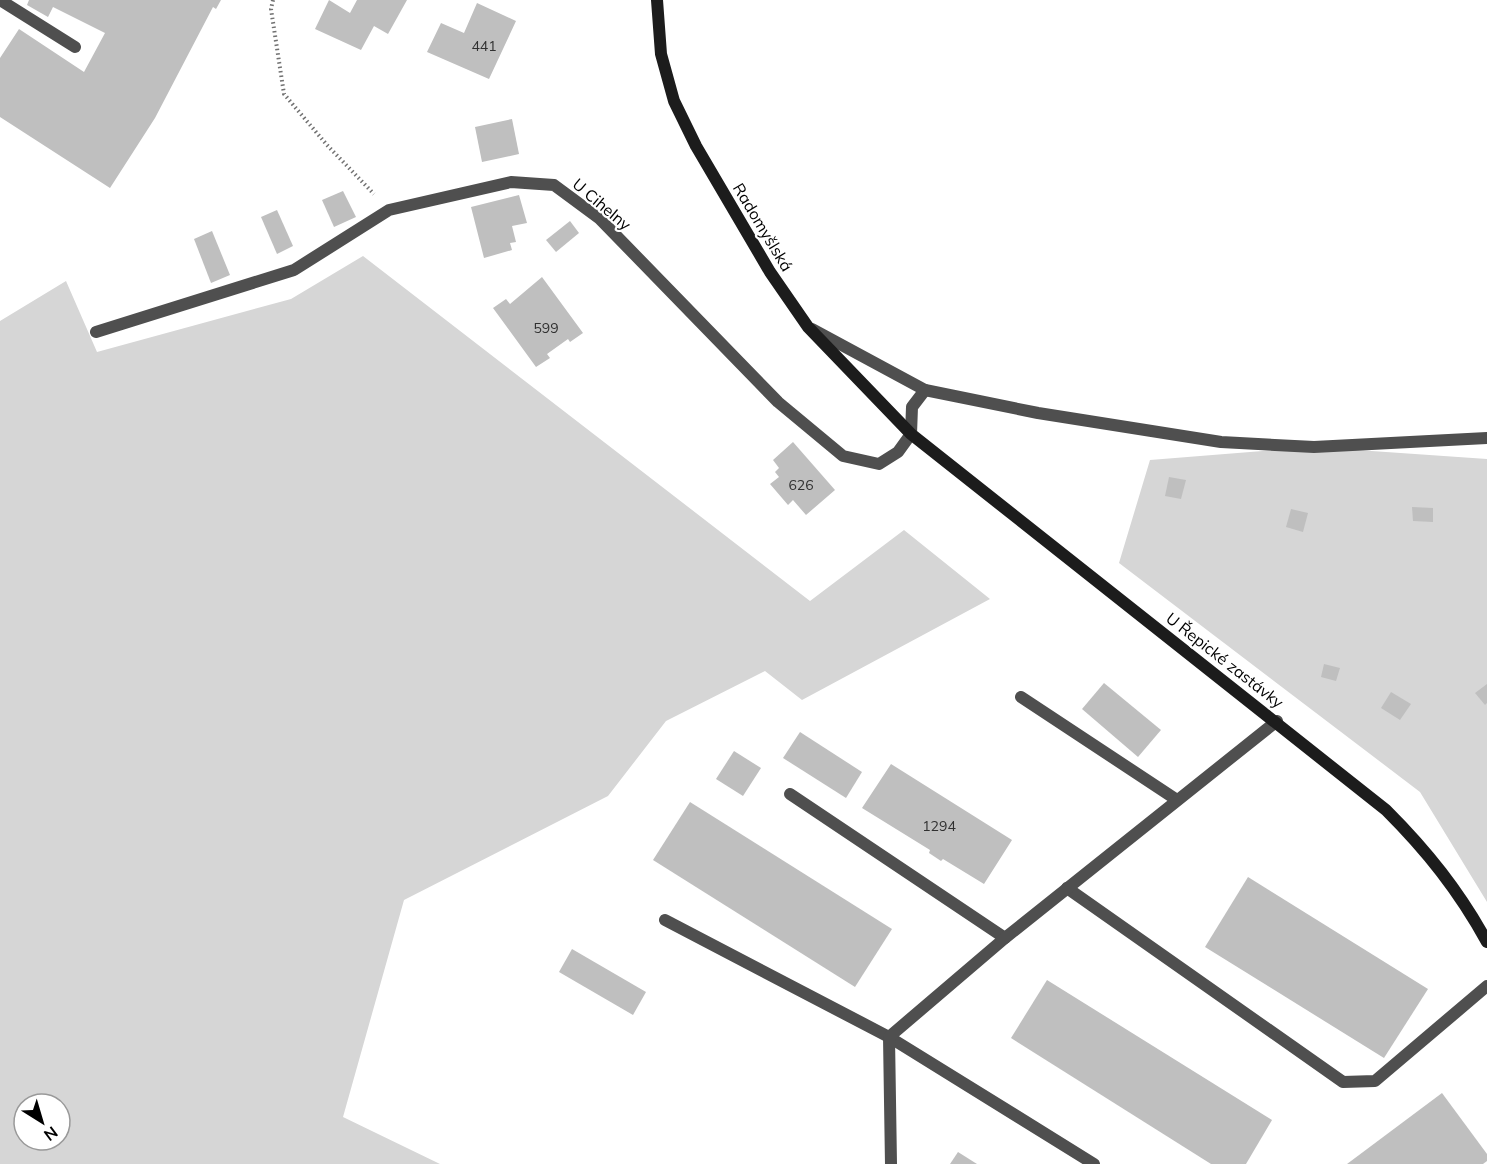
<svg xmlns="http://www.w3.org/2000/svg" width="1487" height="1164" font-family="Mulish,sans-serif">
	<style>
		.green { fill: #d6d6d6; fill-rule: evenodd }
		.building { fill: #bfbfbf }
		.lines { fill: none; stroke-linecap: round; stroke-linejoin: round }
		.path { stroke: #717171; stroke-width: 4; stroke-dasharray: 1.5 3; stroke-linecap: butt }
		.service { stroke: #4f4f4f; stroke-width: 12 }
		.minor { stroke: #4f4f4f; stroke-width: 12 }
		.tertiary { stroke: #4f4f4f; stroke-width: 12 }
		.secondary { stroke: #1c1c1c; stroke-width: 12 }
		.labels { text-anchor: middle; stroke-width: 4.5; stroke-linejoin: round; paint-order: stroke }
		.number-label { font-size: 14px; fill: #303030 }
		.street-label { font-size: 16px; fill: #000; stroke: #fff }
	</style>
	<rect width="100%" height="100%" fill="#fff"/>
	<!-- green -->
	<g class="green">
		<path d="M363 256 810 601 904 530 990 599 802 700 765 671 666 721 608 796 404 900 343 1117 440 1164H0V321L66 281 97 352 291 299ZM24 1104H60V1140H24Z"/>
		<polygon points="1314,447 1487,459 1487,902 1420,792 1119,563 1150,460"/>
	</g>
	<!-- building -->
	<g class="building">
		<polygon points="29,0 221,0 216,9 213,7 155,118 110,188 0,117 0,58 19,29 84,72 105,33 53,7 48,17 27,5"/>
		<polygon points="329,0 350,13 357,0 407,0 388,34 374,26 361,50 315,29"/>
		<polygon points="477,3 516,21 489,79 427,52 441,23 464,33"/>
		<polygon points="512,119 519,154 482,162 475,127"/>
		<polygon points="343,191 356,217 334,227 322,200"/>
		<polygon points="519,195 527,223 512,226 516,242 510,243 512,250 484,258 471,207"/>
		<polygon points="277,210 293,246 277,254 261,217"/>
		<polygon points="570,221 579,233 556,252 546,240"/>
		<polygon points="212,231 230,275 211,283 194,239"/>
		<polygon points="542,277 583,333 570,342 568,339 547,354 550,358 536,367 493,308 506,299 510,304"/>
		<polygon points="793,442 835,490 806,515 793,500 788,505 770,484 779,477 775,472 779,468 773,460"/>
		<polygon points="1169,477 1186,480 1181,499 1165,496"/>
		<polygon points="1412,507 1433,508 1433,522 1413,521"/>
		<polygon points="1291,509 1308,513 1303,532 1286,527"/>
		<polygon points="1324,664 1340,668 1336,681 1321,677"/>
		<polygon points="1104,683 1161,730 1138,757 1082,709"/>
		<polygon points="1487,684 1487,703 1485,705 1475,693"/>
		<polygon points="1391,692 1411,704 1400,720 1381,708"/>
		<polygon points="800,732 862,772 846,798 783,758"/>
		<polygon points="734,751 761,768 743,796 716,779"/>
		<polygon points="891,764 1012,840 984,884 943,859 941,861 929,853 930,850 862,808"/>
		<polygon points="690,802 892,929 855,987 653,860"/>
		<polygon points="1248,877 1428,989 1384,1058 1205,947"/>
		<polygon points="572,949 646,992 633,1015 559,972"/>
		<polygon points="1047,980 1272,1120 1246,1164 1211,1164 1011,1038"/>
		<polygon points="1442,1093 1487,1154 1487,1161 1483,1164 1347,1164"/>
		<polygon points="958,1152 977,1164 950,1164"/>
	</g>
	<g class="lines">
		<!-- path -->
		<polyline class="path" points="273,0 271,9 284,94 327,145 374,194"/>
		<!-- service -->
		<g class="service">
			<polyline points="0,0 75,47"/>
			<polyline points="1021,697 1177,800"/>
			<polyline points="790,794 1005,938"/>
			<polyline points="1067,888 1343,1082 1375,1081 1487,986"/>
			<polyline points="665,920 889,1037 1094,1164"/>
			<polyline points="891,1164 889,1037 1005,938 1277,721"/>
		</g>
		<!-- minor -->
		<polyline class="minor" points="96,332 294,270 389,210 511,182 554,185 600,219 778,402 843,456 879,464 898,452 911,434 912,407 925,390"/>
		<!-- tertiary -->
		<polyline class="tertiary" points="812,329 925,390 1038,413 1221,442 1314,447 1487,438"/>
		<!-- secondary -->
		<path class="secondary" d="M657 0 661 54 674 101 696 146 770 272 808 327 911 434 1386 810C1427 851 1459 891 1487 942"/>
	</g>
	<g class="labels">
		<!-- number labels -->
		<g class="number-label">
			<text x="484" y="51">441</text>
			<text x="546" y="333">599</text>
			<text x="801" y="490">626</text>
			<text x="939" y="831">1294</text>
		</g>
		<!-- street labels -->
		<g class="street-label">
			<text transform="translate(602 204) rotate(40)" y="6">U Cihelny</text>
			<text transform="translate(763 227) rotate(59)" y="6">Radomyšlská</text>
			<text transform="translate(1225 660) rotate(38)" y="6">U Řepické zastávky</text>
		</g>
	</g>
	<!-- north arrow -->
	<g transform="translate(42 1122) rotate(143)"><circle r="28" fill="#ffffff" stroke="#999999" stroke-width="1.5"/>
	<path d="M0-4.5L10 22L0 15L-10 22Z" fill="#000000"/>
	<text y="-9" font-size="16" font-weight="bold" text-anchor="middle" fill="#000000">N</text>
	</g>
</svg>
